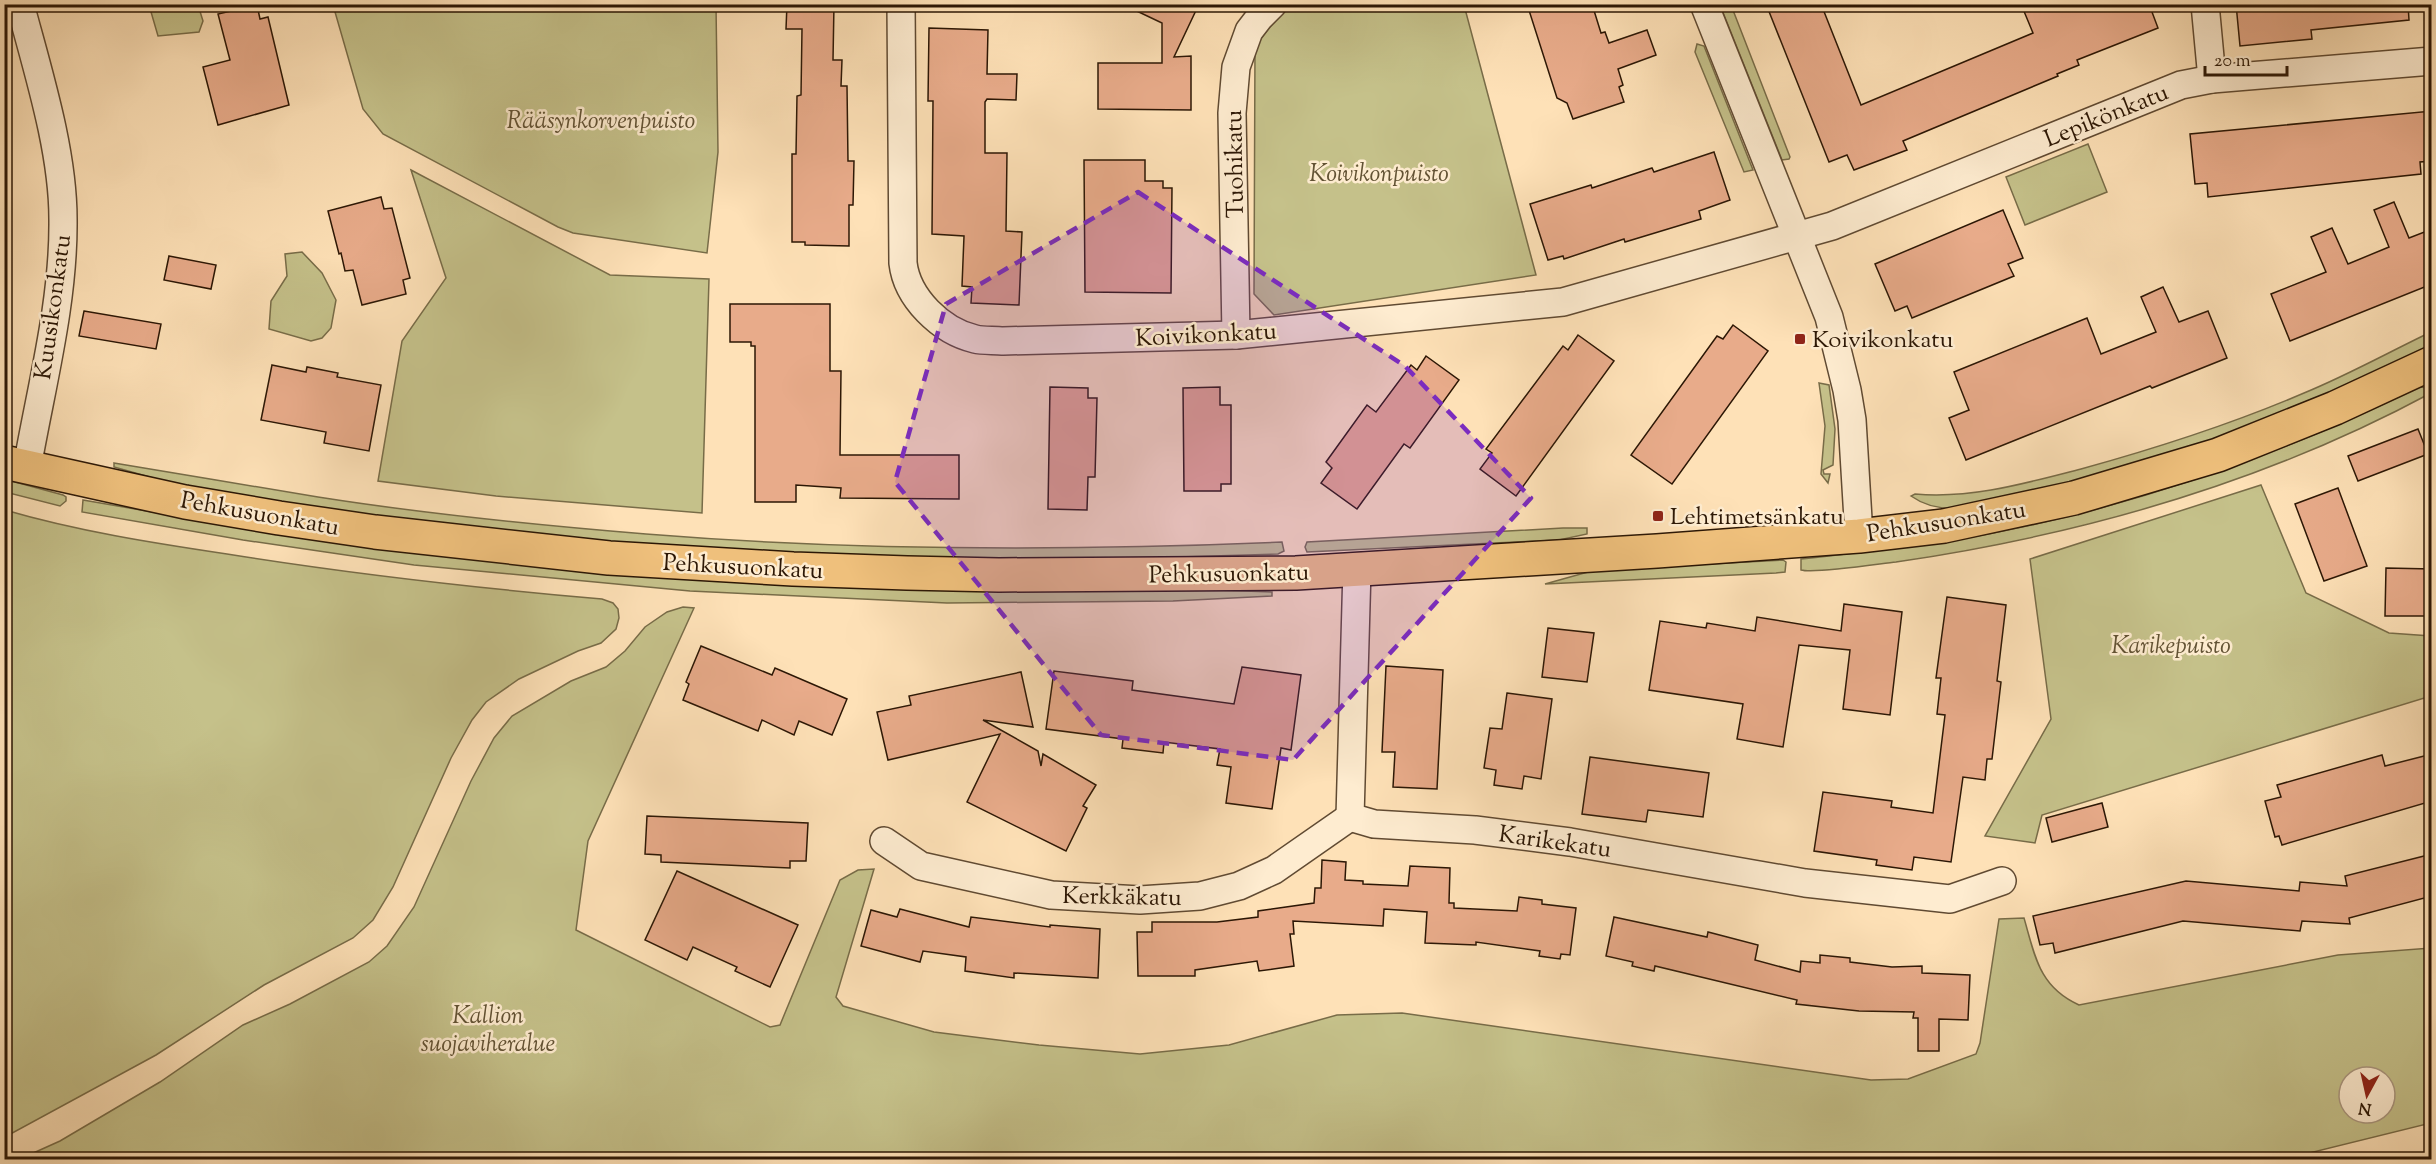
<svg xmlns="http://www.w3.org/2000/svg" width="2436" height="1164" font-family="'Sorts Mill Goudy',serif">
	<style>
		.green { fill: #c5c18a; stroke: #786c48; stroke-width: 1.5; fill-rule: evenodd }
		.building { fill: #e8ab8a; stroke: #2c1705; stroke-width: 1.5 }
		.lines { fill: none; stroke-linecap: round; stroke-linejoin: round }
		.minor-casing { stroke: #604a32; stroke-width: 30 }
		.major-casing { stroke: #2c1705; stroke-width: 36 }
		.minor { stroke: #feecd0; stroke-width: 27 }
		.major { stroke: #efc07c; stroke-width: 33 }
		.marked { fill: #7b2cbf; fill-opacity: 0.2; stroke: #7b2cbf; stroke-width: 4.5; stroke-dasharray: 12 8; stroke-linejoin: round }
		.poi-dot { fill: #8f2418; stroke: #feecd0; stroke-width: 2 }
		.labels { text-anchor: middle; stroke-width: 5; stroke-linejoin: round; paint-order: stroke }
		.street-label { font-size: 24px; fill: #2c1705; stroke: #feecd0 }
		.park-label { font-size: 24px; font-style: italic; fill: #625234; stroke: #feecd0 }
		.poi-label { font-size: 24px; fill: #2c1705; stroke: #feecd0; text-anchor: start }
	</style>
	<rect width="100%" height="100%" fill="#fee1b7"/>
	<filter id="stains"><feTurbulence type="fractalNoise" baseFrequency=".00333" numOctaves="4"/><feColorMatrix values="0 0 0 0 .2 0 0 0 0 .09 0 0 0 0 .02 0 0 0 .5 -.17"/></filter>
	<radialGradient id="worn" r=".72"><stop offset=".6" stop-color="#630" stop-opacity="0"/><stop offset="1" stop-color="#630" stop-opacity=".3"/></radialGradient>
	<!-- green -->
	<g class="green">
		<polygon points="149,5 198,5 203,21 199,32 158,36"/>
		<polygon points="333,5 716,5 718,152 707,253 573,233 558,227 383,134 363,109"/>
		<polygon points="1299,5 1464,5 1536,275 1274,315 1254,294 1255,46 1284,9"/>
		<polygon points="1720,5 1731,5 1790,157 1789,159 1782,160"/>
		<polygon points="1697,44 1704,46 1753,170 1744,172 1695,52"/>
		<polygon points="2088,144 2107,192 2025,225 2006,177"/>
		<polygon points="411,170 610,275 709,279 702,513 496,496 378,481 402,341 446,278"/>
		<polygon points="302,252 322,273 336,300 331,328 322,338 311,341 269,329 271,301 287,276 285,254"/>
		<path d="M2431 332V347L2267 422 2111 473 1957 508C1940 509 1925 506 1911 496L1915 494C1972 499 2026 483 2081 469 2157 448 2232 424 2304 393 2348 375 2389 352 2431 332Z"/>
		<polygon points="1819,383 1829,385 1835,429 1833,465 1823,470 1824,474 1830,474 1828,483 1821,474 1825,426"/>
		<path d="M2419 387 2431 388V393C2266 482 2081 535 1896 562 1878 564 1815 574 1801 570V559C1852 553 1904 548 1955 540 2116 513 2272 459 2419 387Z"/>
		<path d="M114 463C182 474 250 486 318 497 426 514 536 525 646 534 857 551 1070 551 1282 542L1284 551 1278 554 1076 560 759 554 645 546 419 523 185 487 114 467Z"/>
		<polygon points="4,479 63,495 66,497 66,501 60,506 5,492"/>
		<polygon points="2261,485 2306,593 2389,633 2431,636 2431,696 2042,815 2035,843 1985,836 2051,719 2030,559"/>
		<polygon points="83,500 245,528 416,553 591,571 1189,589 1272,592 1272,596 1173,601 947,603 690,591 414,565 243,540 82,512"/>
		<path d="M5 510C77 531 153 543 227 554 352 574 476 588 602 599L613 603 618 609 619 618 616 629 601 643 578 651 519 679 486 702 472 720 451 758 393 887 373 920 353 938 264 985 156 1055 5 1137Z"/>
		<polygon points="1563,528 1587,528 1587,534 1559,540 1307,552 1305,547 1307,542"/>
		<polygon points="1783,560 1786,562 1785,572 1776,573 1545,584 1595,570"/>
		<path d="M683 607 694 608 588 841 576 930 770 1027 780 1025 840 880 858 870 874 869 836 997 843 1006 934 1032 1039 1045 1140 1054 1229 1045 1337 1015 1402 1013 1871 1080 1908 1079 1976 1054 1980 1043 1999 919 2024 918C2035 956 2039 987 2079 1005L2338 955 2431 948V1123L2281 1160 20 1159 60 1141 160 1082 243 1025 290 1004 369 962 387 946 414 907 471 781 494 738 512 716 571 681 606 667 625 651 645 627 667 612ZM2349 1077H2385V1113H2349Z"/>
	</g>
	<!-- building -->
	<g class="building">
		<polygon points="787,4 834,4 833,60 842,60 841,86 847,86 848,161 854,161 853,205 849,205 849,246 805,245 805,242 792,242 792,154 796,154 797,96 801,95 802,29 786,29"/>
		<polygon points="1122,4 1199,4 1174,57 1191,56 1191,110 1098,109 1098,63 1162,63 1162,23"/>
		<polygon points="1527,4 1592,4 1601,33 1605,32 1609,43 1647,30 1656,55 1618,69 1623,85 1619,87 1624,102 1573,119 1567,103 1557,98"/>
		<polygon points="1766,4 1821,4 1861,105 2033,33 2021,4 2149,4 2158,28 2077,60 2079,65 2057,74 2058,76 1903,141 1907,150 1854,170 1847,155 1829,162"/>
		<polygon points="2236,4 2408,4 2409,20 2311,30 2312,39 2240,46"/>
		<polygon points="257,5 260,19 268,17 289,105 218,125 203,67 230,60 218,14"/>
		<polygon points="929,28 988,30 987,74 1017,74 1016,100 987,99 985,102 985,153 1007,153 1006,231 1022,232 1019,305 971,303 972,287 962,286 964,236 932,234 933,101 928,101"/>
		<polygon points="2432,111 2432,161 2420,162 2421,174 2208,197 2207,183 2195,184 2190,134"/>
		<polygon points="1714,152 1730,200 1699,211 1701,219 1625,242 1624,239 1564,259 1563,256 1548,260 1530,204 1591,185 1592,188 1652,168 1654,172"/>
		<polygon points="1084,160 1145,160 1145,181 1163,181 1163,188 1172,188 1171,293 1085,292"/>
		<polygon points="381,197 384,209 392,208 410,278 403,280 406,294 362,305 353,270 345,271 341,253 339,254 328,211"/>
		<polygon points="2394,202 2409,238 2432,229 2432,284 2290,341 2271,294 2326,272 2311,237 2332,228 2348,264 2389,247 2374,210"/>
		<polygon points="2003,210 2023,258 2008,264 2014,276 1912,318 1907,306 1895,311 1875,264"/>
		<polygon points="169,256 216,265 211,289 164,280"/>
		<polygon points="2163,287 2179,322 2208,311 2227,358 2152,388 2150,386 1966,460 1949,418 1969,410 1954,372 2087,318 2101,354 2156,332 2141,297"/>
		<polygon points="730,304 830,304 830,371 841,371 840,455 959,455 959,499 840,498 841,488 796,485 796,502 755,502 755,346 751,346 751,342 730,342"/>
		<polygon points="84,311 161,324 156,349 79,336"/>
		<polygon points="1733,325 1768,351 1672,484 1631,455 1717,336 1723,339"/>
		<polygon points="1578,335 1614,361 1516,496 1480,469 1492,453 1486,449 1563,346 1568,350"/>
		<polygon points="1426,356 1459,380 1410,448 1404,444 1357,509 1321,483 1332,468 1326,462 1367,405 1376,412 1411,365 1417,370"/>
		<polygon points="272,365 306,372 307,367 338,373 337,377 381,385 369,451 324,443 326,432 261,420"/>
		<polygon points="1050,387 1088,388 1088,398 1097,398 1095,477 1088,477 1087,510 1048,509"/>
		<polygon points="1220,387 1220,405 1231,405 1231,484 1221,484 1221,491 1184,491 1183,388"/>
		<polygon points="2418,429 2428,454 2358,481 2348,456"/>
		<polygon points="2338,488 2367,566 2324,581 2295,504"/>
		<polygon points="2386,568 2432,569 2432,616 2385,616"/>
		<polygon points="1947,597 2006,605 1997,681 2001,682 1992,759 1987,759 1985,780 1963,777 1951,862 1914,857 1912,870 1876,865 1877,860 1814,851 1823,792 1892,801 1891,807 1933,813 1945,715 1937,714 1941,678 1936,678"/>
		<polygon points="1844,604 1902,612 1890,715 1843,709 1850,650 1799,645 1783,747 1737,739 1743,704 1649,690 1660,621 1706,628 1707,623 1755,631 1757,617 1841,631"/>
		<polygon points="1548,628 1594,633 1587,682 1542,677"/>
		<polygon points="701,646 772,675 775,668 847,699 832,735 799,721 794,735 762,720 758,731 683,700 689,684 686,682"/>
		<polygon points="1386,666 1443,670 1437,789 1393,787 1395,752 1382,752"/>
		<polygon points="1242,667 1301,675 1291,750 1281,748 1272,809 1226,803 1231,767 1217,765 1220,749 1164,742 1163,753 1122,748 1123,739 1046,729 1054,671 1133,681 1132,690 1234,704"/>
		<polygon points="1021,672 1033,727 983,720 1038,751 1041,766 1043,754 1096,785 1083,806 1087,808 1066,851 967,802 1000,734 888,760 877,712 911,705 909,696"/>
		<polygon points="1507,693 1552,699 1541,779 1524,776 1522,789 1494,785 1496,770 1484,768 1490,728 1502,729"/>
		<polygon points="2432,754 2432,801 2282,845 2279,836 2275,837 2265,801 2281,797 2277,785 2382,755 2385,766"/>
		<polygon points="1590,757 1709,773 1703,817 1648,810 1646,822 1582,814"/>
		<polygon points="2102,803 2108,827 2052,842 2046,818"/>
		<polygon points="647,816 808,823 806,861 790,861 790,868 661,862 661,855 645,854"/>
		<polygon points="2432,854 2432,896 2349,918 2350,924 2302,921 2300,931 2183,921 2055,953 2053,943 2040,945 2033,916 2186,881 2299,891 2300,882 2347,886 2345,876"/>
		<polygon points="1322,860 1346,862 1345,880 1363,881 1363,884 1408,886 1410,866 1450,868 1449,903 1454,903 1454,908 1517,911 1519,897 1542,900 1542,904 1576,908 1570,955 1561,954 1560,959 1539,956 1540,951 1476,942 1476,945 1425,943 1427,912 1384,909 1383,926 1293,921 1294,934 1290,934 1294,966 1259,971 1257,961 1195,970 1195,976 1138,976 1137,932 1152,932 1152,922 1217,922 1258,917 1258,911 1314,903 1315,888 1321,888"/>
		<polygon points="677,871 798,925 770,987 735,971 737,967 693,947 687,960 645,940"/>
		<polygon points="900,909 969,927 971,917 1050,927 1050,925 1100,929 1098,978 1014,973 1014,978 965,971 966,957 923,951 920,962 861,946 871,910 897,917"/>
		<polygon points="1614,917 1707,937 1708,932 1758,945 1755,960 1800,972 1801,961 1820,963 1820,955 1850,958 1850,962 1892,967 1922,966 1922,973 1970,975 1968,1020 1939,1019 1939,1051 1918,1051 1918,1018 1913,1018 1914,1012 1859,1011 1796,1004 1797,1000 1655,966 1654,971 1632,966 1633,962 1606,956"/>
	</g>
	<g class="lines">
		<!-- minor casing -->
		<g class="minor-casing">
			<g id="minor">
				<path d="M20 4C38 72 63 150 63 219 64 303 41 387 27 468"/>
				<path d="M901 4 903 263C907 298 941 331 975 339 983 341 994 340 1003 341L1236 335 1563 302 1832 226 2181 85 2212 79 2432 61"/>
				<polyline points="1704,4 1829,317 1847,390 1852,420 1859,536"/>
				<polyline points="2205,4 2212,79"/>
				<polyline points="1236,335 1232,113 1236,67 1249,31 1259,18 1273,4"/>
				<polyline points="1357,569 1350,817 1374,824 1475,830 1570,842 1805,883 1950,899 2002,881"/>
				<polyline points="884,841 921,866 1051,895 1140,900 1200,896 1239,886 1274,870 1350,817"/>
			</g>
		</g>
		<!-- major casing -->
		<g class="major-casing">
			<polyline id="major" points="4,462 185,502 279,518 375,532 609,558 793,569 907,573 999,575 1296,573 1657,551 1859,536 1944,526 2074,498 2218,455 2335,408 2432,363"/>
		</g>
		<!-- minor -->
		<use href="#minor" class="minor"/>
		<!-- major -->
		<use href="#major" class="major"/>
	</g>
	<!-- marked area -->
	<path class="marked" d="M1138 192 1405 366 1531 498 1293 760 1101 735 895 482 946 304Z"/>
	<!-- markers -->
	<g class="poi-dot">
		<rect x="1794" y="333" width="12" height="12" rx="3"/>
		<rect x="1652" y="510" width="12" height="12" rx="3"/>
	</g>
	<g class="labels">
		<!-- street labels -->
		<g class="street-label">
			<text transform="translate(2106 115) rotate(-22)" y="8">Lepikönkatu</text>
			<text transform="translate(1234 164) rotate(-91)" y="8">Tuohikatu</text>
			<text transform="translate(52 307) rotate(-82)" y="8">Kuusikonkatu</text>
			<text transform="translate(1206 334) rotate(-3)" y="8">Koivikonkatu</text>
			<text transform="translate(260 513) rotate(10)" y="8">Pehkusuonkatu</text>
			<text transform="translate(1946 521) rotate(-9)" y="8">Pehkusuonkatu</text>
			<text transform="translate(743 566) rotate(3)" y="8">Pehkusuonkatu</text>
			<text transform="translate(1229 573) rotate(-1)" y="8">Pehkusuonkatu</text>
			<text transform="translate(1555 841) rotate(8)" y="8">Karikekatu</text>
			<text transform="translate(1122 896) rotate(1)" y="8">Kerkkäkatu</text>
		</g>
		<!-- park labels -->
		<g class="park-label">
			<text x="601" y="128">Rääsynkorvenpuisto</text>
			<text x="1379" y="181">Koivikonpuisto</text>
			<text x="2171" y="653">Karikepuisto</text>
			<text x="488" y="1023">Kallion<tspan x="488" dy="28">suojaviheralue</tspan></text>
		</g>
		<!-- poi labels -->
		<g class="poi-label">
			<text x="1812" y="347">Koivikonkatu</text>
			<text x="1670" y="524">Lehtimetsänkatu</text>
		</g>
	</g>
	<!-- margin -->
	<rect width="2436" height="1164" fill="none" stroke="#fee1b7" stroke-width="24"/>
	<rect x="6" y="6" width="2424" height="1152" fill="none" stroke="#2c1705" stroke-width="3"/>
	<rect x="12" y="12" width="2412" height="1140" fill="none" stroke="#2c1705" stroke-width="1.5"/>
	<!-- north arrow -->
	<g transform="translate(2367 1095) rotate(188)"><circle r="28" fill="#feecd0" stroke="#aa977f" stroke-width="1.5"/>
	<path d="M0-4.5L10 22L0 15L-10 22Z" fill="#8f2418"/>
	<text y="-9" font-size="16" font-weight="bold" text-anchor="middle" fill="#2c1705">N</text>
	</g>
	<!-- scale -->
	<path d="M2205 66v9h82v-9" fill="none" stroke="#2c1705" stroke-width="3"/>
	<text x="2214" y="66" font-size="18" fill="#2c1705" stroke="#feecd0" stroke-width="4.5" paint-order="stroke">20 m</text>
	<rect width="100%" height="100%" filter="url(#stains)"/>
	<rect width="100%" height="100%" fill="url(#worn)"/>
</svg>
